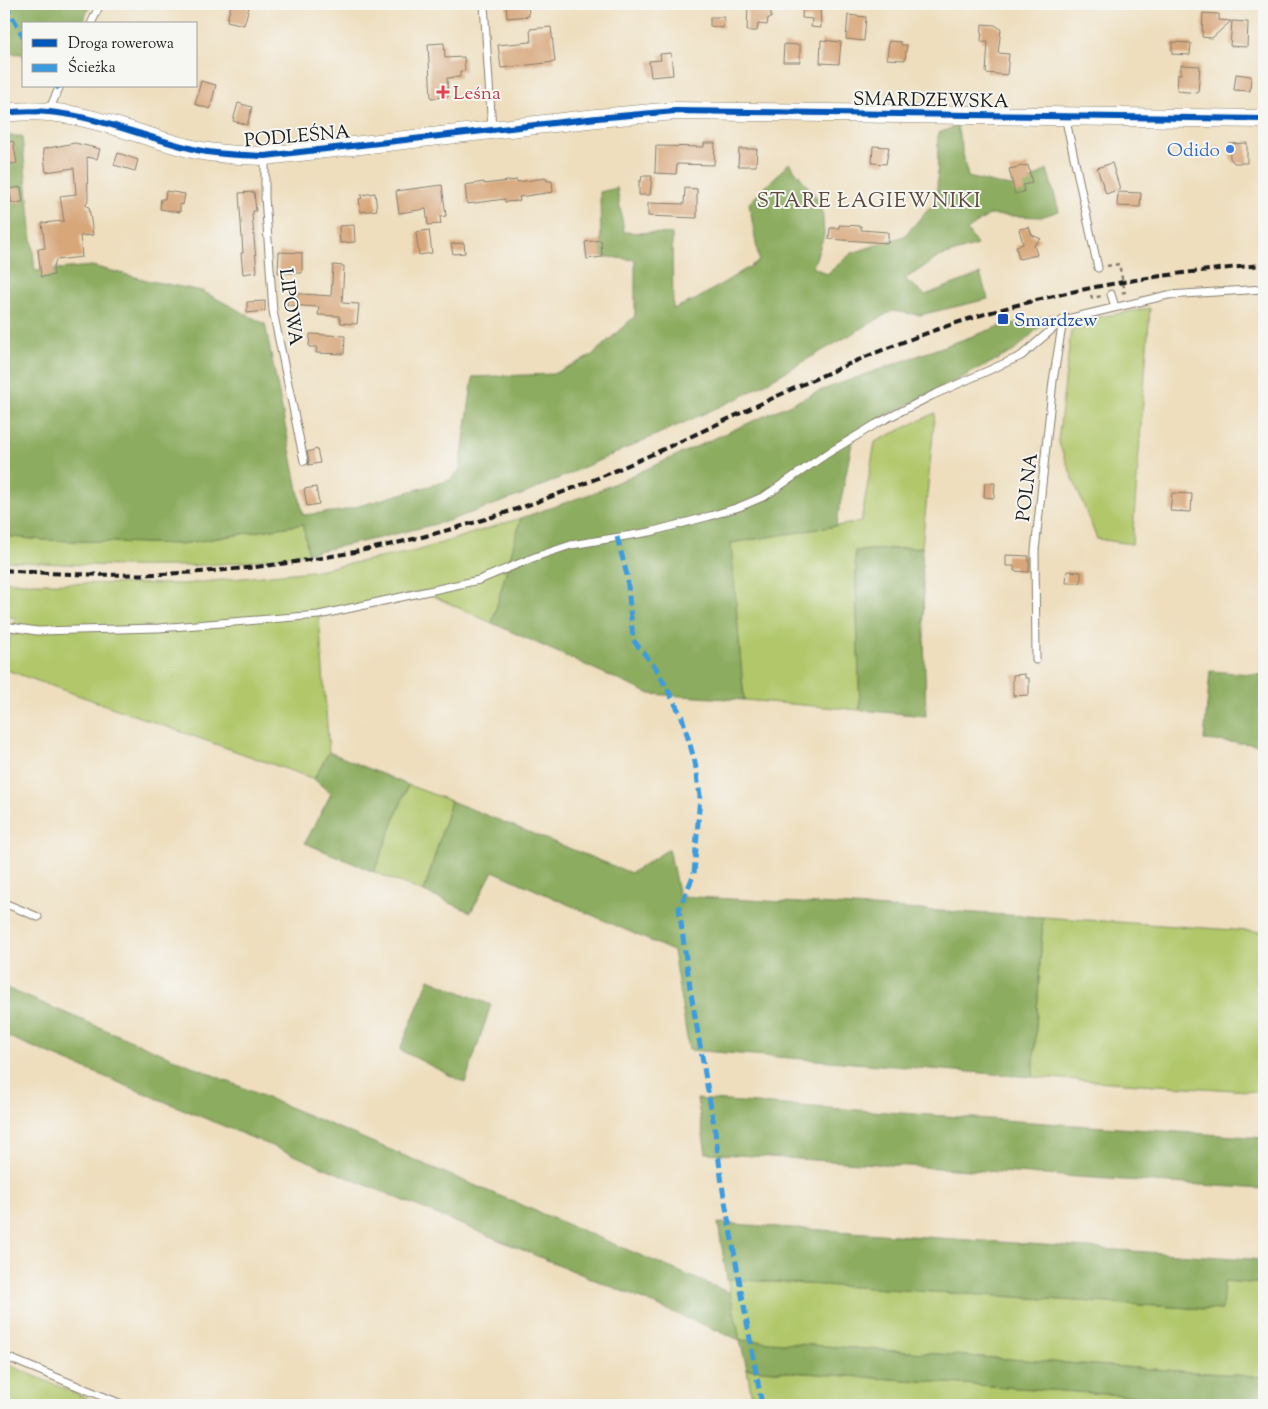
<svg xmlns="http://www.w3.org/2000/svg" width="1268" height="1409" font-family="'Sorts Mill Goudy',serif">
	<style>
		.green { fill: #b1c76b; stroke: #667244 }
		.forest { fill: #8cac5f; stroke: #54643e }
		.building { fill: #d7a679 }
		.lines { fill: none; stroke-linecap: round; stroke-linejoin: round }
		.service-casing { stroke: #857d6d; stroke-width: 9 }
		.tertiary-casing { stroke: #857d6d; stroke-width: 19 }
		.path { stroke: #857d6d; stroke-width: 2.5; stroke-dasharray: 4 4; stroke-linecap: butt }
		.service { stroke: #fff; stroke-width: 7 }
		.tertiary { stroke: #fff; stroke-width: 18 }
		.rail { stroke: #1c1c1c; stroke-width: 4; stroke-dasharray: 8 4; stroke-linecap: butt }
		.quiet { stroke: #3c9bdf; stroke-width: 5; stroke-dasharray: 10 5; stroke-linecap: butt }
		.cycleway-casing { stroke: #f6f6f2; stroke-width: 9 }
		.cycleway { stroke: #0057b8; stroke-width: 6 }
		.health-dot { fill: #e0444e; stroke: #f6f6f2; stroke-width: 2 }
		.shop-dot { fill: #3f7fe0; stroke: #f6f6f2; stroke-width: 2 }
		.transit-dot { fill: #1a4fb4; stroke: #f6f6f2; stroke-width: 2 }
		.labels { text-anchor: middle; stroke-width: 4; stroke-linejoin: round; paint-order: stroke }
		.health-label { font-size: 19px; fill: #be3a42; stroke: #f6f6f2; text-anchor: start }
		.street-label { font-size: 19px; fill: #1c1c1c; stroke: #f6f6f2 }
		.shop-label { font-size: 19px; fill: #366cbe; stroke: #f6f6f2; text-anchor: end }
		.transit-label { font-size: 19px; fill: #164399; stroke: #f6f6f2; text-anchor: start }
		.quarter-label { font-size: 21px; letter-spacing: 1px; fill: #5d4c3d; stroke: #f6f6f2 }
	</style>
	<rect width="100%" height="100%" fill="#f6f6f2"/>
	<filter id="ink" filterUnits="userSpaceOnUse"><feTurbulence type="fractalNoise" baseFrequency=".02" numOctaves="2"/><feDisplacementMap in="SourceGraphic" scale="10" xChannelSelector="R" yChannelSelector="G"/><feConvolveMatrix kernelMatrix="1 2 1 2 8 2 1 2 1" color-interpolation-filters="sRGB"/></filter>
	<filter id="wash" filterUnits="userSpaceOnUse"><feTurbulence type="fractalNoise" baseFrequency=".0096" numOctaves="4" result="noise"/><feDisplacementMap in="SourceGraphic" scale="20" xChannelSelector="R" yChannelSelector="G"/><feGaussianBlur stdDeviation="1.12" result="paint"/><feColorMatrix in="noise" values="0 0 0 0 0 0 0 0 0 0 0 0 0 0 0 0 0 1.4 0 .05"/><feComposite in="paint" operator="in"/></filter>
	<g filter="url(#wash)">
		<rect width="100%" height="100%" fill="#eedebe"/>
		<!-- green -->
		<g class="green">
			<polygon points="1150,308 1132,544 1097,539 1058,441 1071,331 1082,320"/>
			<polygon points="935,413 922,547 855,551 860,710 744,700 730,543 861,522 875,442"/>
			<polygon points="521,518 492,623 422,591 319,616 329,752 314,779 4,669 4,660 16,618 4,616 4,581 23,583 184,584 311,571 416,551"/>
			<path d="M304 524 308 553C286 556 265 560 243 562 164 570 84 565 4 561V536L43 540 181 544Z"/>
			<polygon points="408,785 451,801 424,892 374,872"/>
			<polygon points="1043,917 1264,932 1264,1092 1033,1077"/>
			<polygon points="727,1279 1221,1310 1223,1281 1264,1284 1264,1377 740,1340"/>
			<polygon points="4,1363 103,1405 4,1405"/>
			<polygon points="747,1369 1264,1405 753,1405"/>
		</g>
		<!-- forest -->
		<g class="forest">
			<polygon points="4,4 91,4 81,24 24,24 24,59 23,54 4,53"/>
			<polygon points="957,126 968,177 997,184 1020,187 1047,169 1059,211 1041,217 989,215 967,230 977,245 939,257 905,279 925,295 980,274 988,299 920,315 892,311 741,397 524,494 448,521 375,539 308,553 303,524 181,544 43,540 4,536 4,136 22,136 35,271 92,266 151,281 202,291 265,324 303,515 341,511 450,480 460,469 473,377 553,374 591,356 635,316 635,260 601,256 600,192 617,188 624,232 672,234 673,309 697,299 759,261 749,203 789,163 822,204 824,235 813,267 827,274 852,253 904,236 937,200 938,133"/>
			<polygon points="1052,315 1014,351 854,432 836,526 731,543 744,700 650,694 492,623 521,518 593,493 822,390 998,327"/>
			<polygon points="922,547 926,716 860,710 855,551"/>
			<polygon points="1210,671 1264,675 1264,745 1204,740"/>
			<polygon points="329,752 408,785 374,872 305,843 331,794 314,779"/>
			<polygon points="451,801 631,873 669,849 679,896 1043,917 1033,1077 689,1050 673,951 493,871 471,912 424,892"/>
			<polygon points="429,979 491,1005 465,1083 400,1050"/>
			<polygon points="4,987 730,1293 740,1340 1264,1377 1264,1405 747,1369 740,1340 4,1035"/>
			<polygon points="697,1099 1264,1138 1264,1189 706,1153"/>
			<polygon points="718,1223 1264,1260 1264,1284 1224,1281 1222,1310 727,1279"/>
		</g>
		<g id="blocks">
			<!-- building -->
			<g class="building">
				<polygon points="231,4 250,4 244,25 227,21"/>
				<polygon points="506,4 528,4 529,16 507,18"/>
				<polygon points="748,4 771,7 771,18 768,18 767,25 758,24 757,31 747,31"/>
				<polygon points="803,4 820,4 821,28 811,27 812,19 802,18"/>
				<polygon points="1203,13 1219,14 1219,20 1231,21 1212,38 1202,37"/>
				<polygon points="848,15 866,17 864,41 846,39"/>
				<polygon points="710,17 724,17 723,28 710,26"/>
				<polygon points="1232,21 1248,22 1247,47 1230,46"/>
				<polygon points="982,24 995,25 1001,29 998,53 1009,54 1007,75 986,73 988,42 981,42"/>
				<polygon points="551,27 555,62 501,68 498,45 531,42 530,29"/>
				<polygon points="821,40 841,42 839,64 820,63"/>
				<polygon points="889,41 901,42 901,45 907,45 905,60 887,59"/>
				<polygon points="1172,42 1191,43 1190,55 1172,54"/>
				<polygon points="444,43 445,58 464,57 465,71 460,71 460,77 447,78 448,97 431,98 428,44"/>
				<polygon points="784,44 800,45 800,62 783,62"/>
				<polygon points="671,53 673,75 651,77 649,61 661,60 660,54"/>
				<polygon points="1181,65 1200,66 1198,93 1177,91 1178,74 1181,74"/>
				<polygon points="1236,74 1251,76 1250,91 1234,90"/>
				<polygon points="201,81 216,85 210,109 195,104"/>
				<polygon points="238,103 252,107 247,125 233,121"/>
				<polygon points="13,141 17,163 5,165 4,143"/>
				<polygon points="75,143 100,149 97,159 87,157 88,199 86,206 89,207 93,235 80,236 82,257 56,260 53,268 54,275 41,277 38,249 45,248 42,223 64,221 60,196 76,194 74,168 46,172 43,149"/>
				<polygon points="704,143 715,143 714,165 677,164 676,174 655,173 656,146 704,147"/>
				<polygon points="1247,143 1247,163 1234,163 1230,158 1229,144"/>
				<polygon points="873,146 889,147 886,164 872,163"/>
				<polygon points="739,149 757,149 756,166 738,166"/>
				<polygon points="118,153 138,160 135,171 114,165"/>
				<polygon points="1112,163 1120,189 1106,194 1097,168"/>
				<polygon points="1028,165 1032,183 1023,185 1024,192 1015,194 1009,169"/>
				<polygon points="642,176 652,176 650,195 639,195 639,181 641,181"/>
				<polygon points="546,178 547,181 552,181 553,192 519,197 520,201 505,202 505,199 467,204 465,185 484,182 484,184 517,180 517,182"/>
				<polygon points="442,185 446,216 440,217 441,224 428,225 426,209 399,213 396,191"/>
				<polygon points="21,187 23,202 12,203 9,189"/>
				<polygon points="685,188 697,189 697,218 648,216 648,203 684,204"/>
				<polygon points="166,191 185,194 183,205 180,204 180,212 160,209 161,199 165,199"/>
				<polygon points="254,192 256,211 253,211 253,214 252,214 257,272 243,274 241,253 243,253 239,193"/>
				<polygon points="1118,192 1141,193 1140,207 1117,206"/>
				<polygon points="375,193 377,210 361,212 359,199 362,198 361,195"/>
				<polygon points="354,225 355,242 340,243 339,226"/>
				<polygon points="839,225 861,226 861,230 888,232 888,243 829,239 830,228 839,228"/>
				<polygon points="1029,227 1032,235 1041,239 1034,245 1037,255 1019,259 1016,246 1023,244 1019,229"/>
				<polygon points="429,230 432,253 419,255 416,232"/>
				<polygon points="601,240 602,257 587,259 585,242"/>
				<polygon points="464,243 465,253 453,254 451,244"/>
				<polygon points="279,252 302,253 302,273 278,273"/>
				<polygon points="333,265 344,266 342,303 359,304 357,324 341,323 339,316 318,315 319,307 287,305 288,293 331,296"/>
				<polygon points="265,301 265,311 247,313 247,302"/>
				<polygon points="310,334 345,336 344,354 316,353 317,347 309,347"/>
				<polygon points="317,449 320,463 308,465 309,460 307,452"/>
				<polygon points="985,483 995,483 994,498 984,497"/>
				<polygon points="316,487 319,504 307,506 304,489"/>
				<polygon points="1172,493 1192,494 1191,512 1170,511"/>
				<polygon points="1006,555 1029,556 1029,572 1014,571 1014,566 1006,566"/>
				<polygon points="1067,571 1081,572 1081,583 1066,583"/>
				<polygon points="1025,674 1025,678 1029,678 1029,695 1013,696 1013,675"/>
			</g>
		</g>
	</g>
	<g filter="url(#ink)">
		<use href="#blocks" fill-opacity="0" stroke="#857d6d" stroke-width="1"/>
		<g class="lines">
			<!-- service casing -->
			<g class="service-casing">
				<g id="service">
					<polyline points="484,4 492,130"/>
					<polyline points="91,24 100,4"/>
					<polyline points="49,110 60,86"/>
					<polyline points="1065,116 1098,268"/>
					<polyline points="265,156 265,197 273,311 304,461"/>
					<polyline points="1111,294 1115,307"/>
					<polyline points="4,626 37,631 159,628 319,615 479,580 535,557 571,545 650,532 710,516 739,507 765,496 825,455 876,424 931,396 1021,356 1063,320 1168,295 1264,289"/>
					<polyline points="1036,660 1035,551 1053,381 1063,320"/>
					<polyline points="4,903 38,917"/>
					<polyline points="4,1356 124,1405"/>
				</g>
			</g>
			<!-- tertiary casing -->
			<g class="tertiary-casing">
				<path id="tertiary" d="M4 113C73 103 131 135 197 150 219 155 242 155 265 156L597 118 675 111 1264 119"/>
			</g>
			<!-- path -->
			<g class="path">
				<polyline points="1107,266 1119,264 1125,292 1120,293"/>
				<polyline points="1091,295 1092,298 1102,296"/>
			</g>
			<!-- service -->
			<use href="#service" class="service"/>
			<!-- tertiary -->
			<use href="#tertiary" class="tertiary"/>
			<!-- rail -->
			<path class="rail" d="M4 570C169 584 334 567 492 517 637 472 769 392 911 339 1024 296 1143 274 1264 265"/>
			<!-- quiet -->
			<g class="quiet">
				<polyline points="5,4 24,38"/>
				<polyline points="57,86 59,89"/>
				<polyline points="617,537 627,575 633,640 656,668 682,717 695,762 700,796 694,874 679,909 690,988 715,1131 723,1191 762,1405"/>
			</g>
			<!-- cycleway casing -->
			<g class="cycleway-casing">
				<path id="cycleway" d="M4 113C73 103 131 135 197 150 219 155 242 155 265 156L597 118 675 111 1264 119"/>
			</g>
			<!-- cycleway -->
			<use href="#cycleway" class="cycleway"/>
		</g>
	</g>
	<!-- markers -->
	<path class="health-dot" d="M440.5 84.5h5v5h5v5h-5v5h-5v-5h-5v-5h5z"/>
	<circle class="shop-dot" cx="1230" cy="149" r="5"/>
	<rect class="transit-dot" x="997" y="313" width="12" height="12" rx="2.5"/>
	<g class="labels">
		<!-- health labels -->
		<g class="health-label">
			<text x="453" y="99">Leśna</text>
		</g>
		<!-- street labels -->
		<g class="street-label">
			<text transform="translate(931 99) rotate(1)" y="7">SMARDZEWSKA</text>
			<text transform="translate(297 135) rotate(-5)" y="7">PODLEŚNA</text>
			<text transform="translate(292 307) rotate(82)" y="7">LIPOWA</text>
			<text transform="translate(1026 487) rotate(-83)" y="7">POLNA</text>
		</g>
		<!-- shop labels -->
		<g class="shop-label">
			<text x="1220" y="156">Odido</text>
		</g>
		<!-- transit labels -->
		<g class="transit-label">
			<text x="1014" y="326">Smardzew</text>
		</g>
		<!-- quarter labels -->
		<g class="quarter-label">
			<text x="869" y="207">STARE ŁAGIEWNIKI</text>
		</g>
	</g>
	<!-- margin -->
	<rect width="1268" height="1409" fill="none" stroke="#f6f6f2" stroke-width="20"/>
	<!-- legend -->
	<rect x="22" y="22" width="175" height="65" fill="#f6f6f2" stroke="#9f9f9c"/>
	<rect x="32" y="39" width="25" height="8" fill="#0057b8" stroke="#9f9f9c"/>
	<text x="68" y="48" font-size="15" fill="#1c1c1c">Droga rowerowa</text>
	<rect x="32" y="64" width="25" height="8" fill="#3c9bdf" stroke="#9f9f9c"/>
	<text x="68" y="72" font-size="15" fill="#1c1c1c">Ścieżka</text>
</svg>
